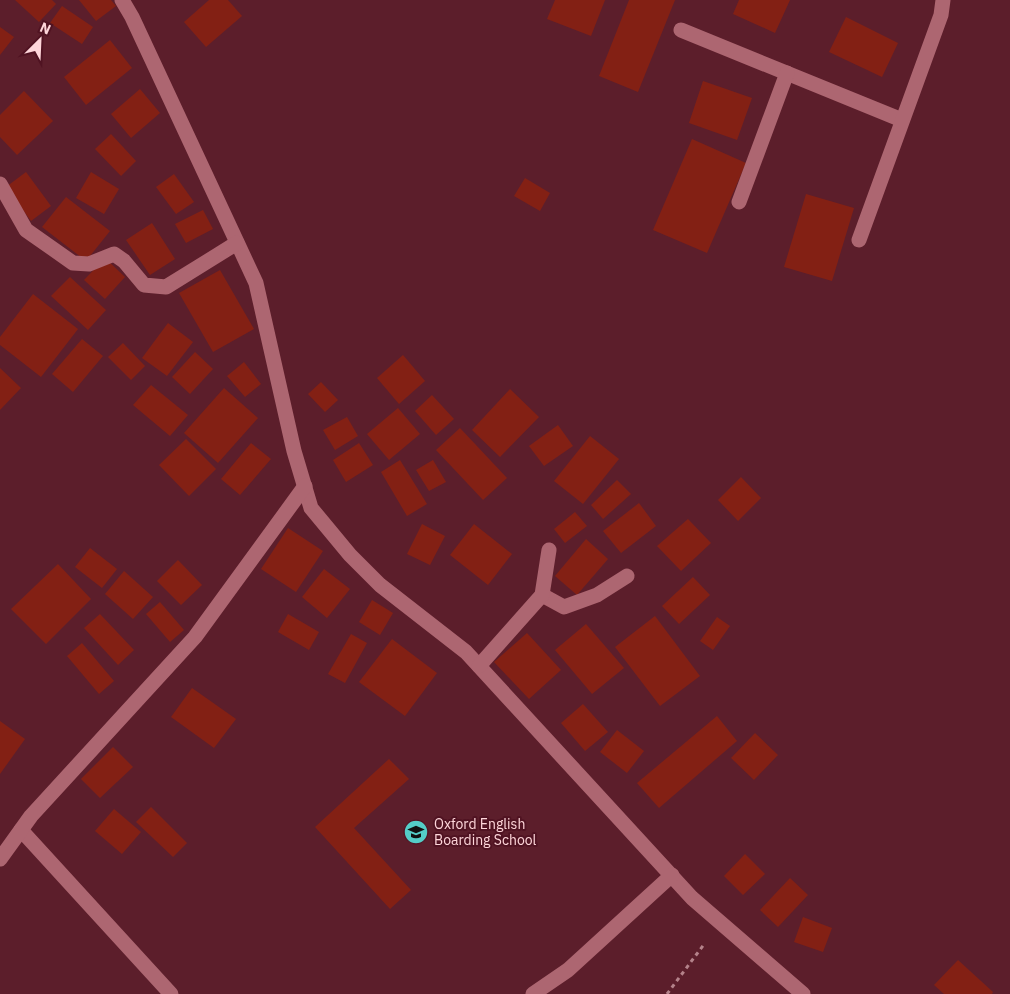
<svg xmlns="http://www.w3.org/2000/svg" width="1010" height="994" font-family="'IBM Plex Sans',sans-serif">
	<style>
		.building { fill: #832014 }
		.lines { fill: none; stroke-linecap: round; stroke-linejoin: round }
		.path { stroke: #b4828a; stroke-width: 3; stroke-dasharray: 4 4; stroke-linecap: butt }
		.lane { stroke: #ad6671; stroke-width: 15 }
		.street { stroke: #ad6671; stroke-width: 15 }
		.labels { text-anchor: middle; stroke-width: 4; stroke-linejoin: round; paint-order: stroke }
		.poi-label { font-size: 14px; fill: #fed6da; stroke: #501322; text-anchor: start }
	</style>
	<rect width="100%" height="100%" fill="#5c1e2b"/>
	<!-- building -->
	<g class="building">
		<polygon points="15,0 52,0 56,4 39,22"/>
		<polygon points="79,0 111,0 116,6 96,21"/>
		<polygon points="209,0 228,0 242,16 206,47 184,22"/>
		<polygon points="555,0 605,0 591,36 547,19"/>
		<polygon points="629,0 675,0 638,92 599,76"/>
		<polygon points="739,0 790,0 775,33 733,14"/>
		<polygon points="62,6 93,27 82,44 50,23"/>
		<polygon points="846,17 898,43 882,77 829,52"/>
		<polygon points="0,27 14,37 0,55"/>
		<polygon points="110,40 132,68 86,105 64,77"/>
		<polygon points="703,81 752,98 737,140 689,123"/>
		<polygon points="140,89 160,113 131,138 111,114"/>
		<polygon points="24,91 53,121 17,155 0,137 0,115"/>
		<polygon points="111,134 136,161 121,176 95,149"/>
		<polygon points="692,139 746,163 707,253 653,230"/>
		<polygon points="26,172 51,206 31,221 6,187"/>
		<polygon points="91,172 119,189 104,214 76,198"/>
		<polygon points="174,174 194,202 176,214 156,187"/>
		<polygon points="525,178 550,193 540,211 514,196"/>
		<polygon points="806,194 854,208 832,281 784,267"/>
		<polygon points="66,197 110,231 86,261 42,227"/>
		<polygon points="203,210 213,229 186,243 175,224"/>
		<polygon points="152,223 175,259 150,275 126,240"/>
		<polygon points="105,258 125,277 105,299 84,280"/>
		<polygon points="220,270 254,329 213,352 179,293"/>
		<polygon points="70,277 106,310 88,330 51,296"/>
		<polygon points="33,294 78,329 41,377 0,345 0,337"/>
		<polygon points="168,323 193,342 167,376 142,358"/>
		<polygon points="82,339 103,356 73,392 52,374"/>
		<polygon points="123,343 145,366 131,380 108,357"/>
		<polygon points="195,352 213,369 190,394 172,377"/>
		<polygon points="403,355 425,381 399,404 377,378"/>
		<polygon points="244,362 261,384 245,397 227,376"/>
		<polygon points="0,368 21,388 0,410"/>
		<polygon points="321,382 338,400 325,412 308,394"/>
		<polygon points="151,385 188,415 170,436 133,405"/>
		<polygon points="224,388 258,418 218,463 184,433"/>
		<polygon points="510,389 539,417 500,457 472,430"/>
		<polygon points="432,395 454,419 436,435 415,411"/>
		<polygon points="398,408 420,434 389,460 367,434"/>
		<polygon points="347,417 358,436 335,450 323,430"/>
		<polygon points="558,425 573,446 544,466 529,446"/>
		<polygon points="460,428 507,478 483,500 436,450"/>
		<polygon points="590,436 619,459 583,504 554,481"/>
		<polygon points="186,439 216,469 189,496 159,465"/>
		<polygon points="251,443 271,459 240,495 221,479"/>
		<polygon points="359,443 373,465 346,482 333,460"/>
		<polygon points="400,460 427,504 407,516 381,472"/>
		<polygon points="433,460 446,482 429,491 416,470"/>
		<polygon points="741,477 761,498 738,521 718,500"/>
		<polygon points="617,480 631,494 603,519 591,505"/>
		<polygon points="639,503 656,526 621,553 603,531"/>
		<polygon points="575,512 587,526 565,543 554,529"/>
		<polygon points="688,519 711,543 681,571 657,546"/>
		<polygon points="422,524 445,536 430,565 407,554"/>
		<polygon points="474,524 512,554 488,585 450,555"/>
		<polygon points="288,528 323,551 296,592 261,569"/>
		<polygon points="586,539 608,559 577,595 555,576"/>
		<polygon points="90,548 117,569 102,588 75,567"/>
		<polygon points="178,560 202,585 181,605 157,581"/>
		<polygon points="58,564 91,599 46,644 11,609"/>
		<polygon points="324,569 350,589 327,618 302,597"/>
		<polygon points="124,571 153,597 133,619 105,594"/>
		<polygon points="693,577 710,595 679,624 662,606"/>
		<polygon points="372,600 393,613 380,635 359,622"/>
		<polygon points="160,602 184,630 170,642 146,614"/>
		<polygon points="100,614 134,650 118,665 84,628"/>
		<polygon points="288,614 319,632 309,650 278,632"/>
		<polygon points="655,616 700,676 660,706 615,647"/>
		<polygon points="717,617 730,626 713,650 700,641"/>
		<polygon points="586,624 624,668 592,694 555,650"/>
		<polygon points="527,633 561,670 529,699 494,662"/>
		<polygon points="351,634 367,643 345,683 328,674"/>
		<polygon points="392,639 437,673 405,716 359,682"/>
		<polygon points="82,643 114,681 99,694 67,656"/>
		<polygon points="192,688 236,719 214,748 171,717"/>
		<polygon points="583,704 608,732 585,751 561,723"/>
		<polygon points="717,716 737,741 659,808 637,783"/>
		<polygon points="0,721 25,739 0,774"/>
		<polygon points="617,730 644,751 627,773 600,752"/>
		<polygon points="755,733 778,755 754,780 731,758"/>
		<polygon points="113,747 133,767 100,798 81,779"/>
		<polygon points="389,759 409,779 354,828 411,890 390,909 315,827"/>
		<polygon points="151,807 187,843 173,857 136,822"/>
		<polygon points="114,809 141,832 122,854 95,831"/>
		<polygon points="745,854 765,874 743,895 724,876"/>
		<polygon points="790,878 808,895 778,927 760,910"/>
		<polygon points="803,917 832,928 823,952 794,942"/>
		<polygon points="958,960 993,992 992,994 944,994 934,985"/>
	</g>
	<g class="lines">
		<!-- path -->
		<polyline class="path" points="667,994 705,943"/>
		<!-- lane -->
		<g class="lane">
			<polyline points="681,30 902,120"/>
			<polyline points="739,202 787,73"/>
			<polyline points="859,240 941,15 943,0"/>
		</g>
		<!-- street -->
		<g class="street">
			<polyline points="122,0 132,17 256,283 294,451 311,508 350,555 380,585 466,652 692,898 803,994"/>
			<polyline points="0,184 26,230 73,263 89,264 114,254 124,261 144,285 166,287 237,243"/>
			<polyline points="542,595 564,607 597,595 627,576"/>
			<polyline points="479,666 542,595 549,550"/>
			<polyline points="21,830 171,994"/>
			<polyline points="0,859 31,816 195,637 305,486"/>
			<polyline points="533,994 568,970 672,875"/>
		</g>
	</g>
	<!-- icons -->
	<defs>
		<g id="school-disc" transform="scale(1.25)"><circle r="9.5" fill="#54cdc7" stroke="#501322"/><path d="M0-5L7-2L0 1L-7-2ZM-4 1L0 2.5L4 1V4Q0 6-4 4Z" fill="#111"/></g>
	</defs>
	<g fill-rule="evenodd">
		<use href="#school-disc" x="416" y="832"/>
	</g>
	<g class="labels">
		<!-- poi labels -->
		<g class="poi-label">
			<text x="434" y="829">Oxford English<tspan x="434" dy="16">Boarding School</tspan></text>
		</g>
	</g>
	<!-- north arrow -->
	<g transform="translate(40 40) rotate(24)" stroke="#501322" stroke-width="4" paint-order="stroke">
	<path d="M0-4L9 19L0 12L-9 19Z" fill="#fed6da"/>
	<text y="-8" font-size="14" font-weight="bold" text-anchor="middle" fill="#fed6da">N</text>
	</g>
</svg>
